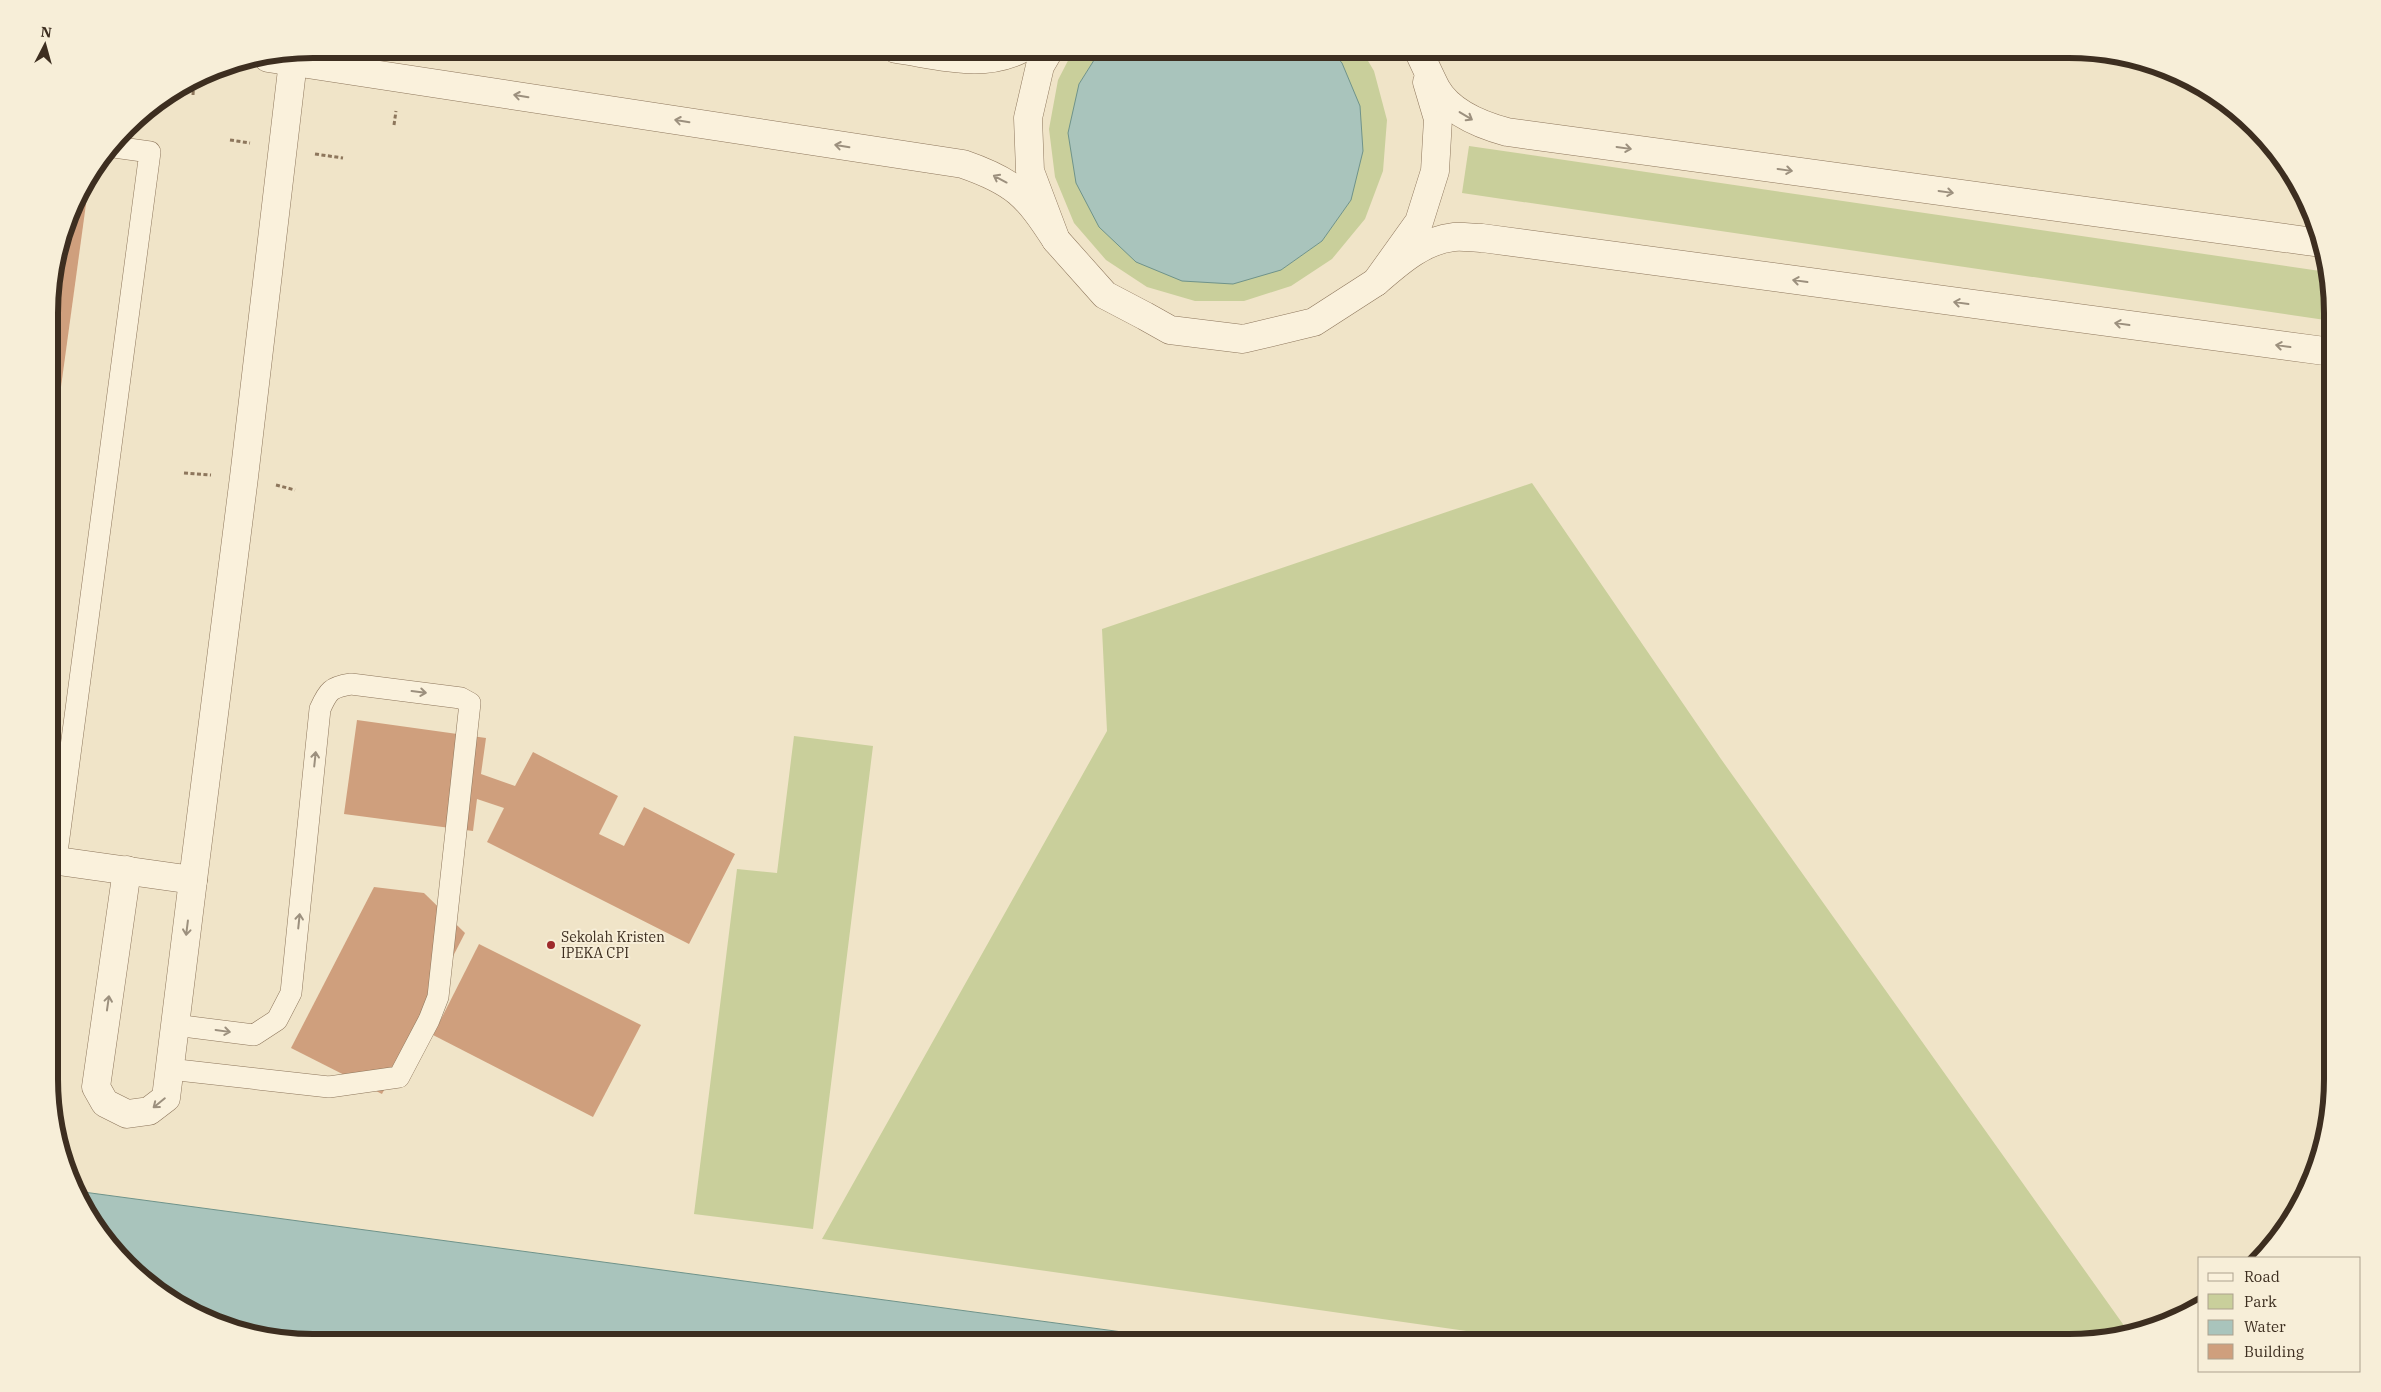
<svg xmlns="http://www.w3.org/2000/svg" width="2381" height="1392" font-family="'IBM Plex Serif',serif">
	<style>
		.green { fill: #c9cf9b }
		.water { fill: #a9c4bc; stroke: #6f938a }
		.building { fill: #cf9f7d }
		.lines { fill: none; stroke-linecap: round; stroke-linejoin: round }
		.service-casing { stroke: #8d765c; stroke-width: 22 }
		.minor-casing { stroke: #8d765c; stroke-width: 29 }
		.path { stroke: #8d765c; stroke-width: 3; stroke-dasharray: 4 2.5; stroke-linecap: butt }
		.service { stroke: #faf1dc; stroke-width: 21 }
		.minor { stroke: #faf1dc; stroke-width: 28 }
		.oneway { stroke: #9c907e }
		.poi-dot { fill: #9e2a2b; stroke: #f7eed8; stroke-width: 2 }
		.labels { text-anchor: middle; stroke-width: 4; stroke-linejoin: round; paint-order: stroke }
		.poi-label { font-size: 14px; fill: #3d2e20; stroke: #f7eed8; text-anchor: start }
		.rim { fill: none; stroke: #3d2e20; stroke-width: 6 }
	</style>
	<rect width="100%" height="100%" fill="#f0e4c8"/>
	<!-- green -->
	<g class="green">
		<polygon points="1074,49 1101,49 1079,84 1281,270 1322,241 1351,200 1342,63 1330,49 1361,49 1374,71 1387,120 1383,171 1365,219 1332,259 1291,286 1244,301 1195,301 1147,287 1106,260 1074,223 1055,177 1049,129 1058,80"/>
		<polygon points="1469,146 2327,272 2332,295 2332,321 1462,193"/>
		<polygon points="1532,483 1721,759 2130,1334 2085,1343 1551,1343 822,1239 1107,731 1102,629"/>
		<polygon points="794,736 873,746 813,1229 694,1214 737,869 777,873"/>
	</g>
	<!-- water -->
	<g class="water">
		<polygon points="1101,49 1330,49 1342,63 1360,106 1363,151 1351,200 1322,241 1281,270 1233,284 1182,281 1136,262 1099,227 1076,183 1068,133 1079,84"/>
		<polygon points="76,1191 1204,1343 313,1343 244,1334 181,1308 126,1266 93,1226"/>
	</g>
	<!-- building -->
	<g class="building">
		<polygon points="74,202 86,204 51,460 51,279"/>
		<polygon points="357,720 486,738 481,774 515,786 533,752 618,796 599,834 624,846 644,807 735,854 689,944 487,842 504,808 477,799 473,831 344,814"/>
		<polygon points="374,887 424,893 465,933 382,1094 291,1048"/>
		<polygon points="479,944 641,1025 593,1117 433,1035"/>
	</g>
	<g class="lines">
		<!-- service casing -->
		<g class="service-casing">
			<g id="service">
				<polyline points="56,860 150,152 114,147"/>
				<path d="M169 1069 329 1087 399 1077 429 1020 438 997 470 703 461 698 351 684C331 687 328 691 320 709L291 993 277 1020 254 1035 175 1025"/>
			</g>
		</g>
		<!-- minor casing -->
		<g class="minor-casing">
			<g id="minor">
				<path d="M896 49C938 55 982 69 1021 49"/>
				<polyline points="1050,49 1040,66 1028,118 1030,171 1056,240 1105,295 1145,316 1170,330 1243,339 1314,322 1376,282 1419,222 1435,171 1438,119 1427,82"/>
				<path d="M1418 50C1424 63 1430 76 1436 88 1450 113 1481 125 1507 132L2321 243"/>
				<path d="M268 58 963 164C1015 182 1027 195 1056 240"/>
				<path d="M1376 282C1398 263 1423 240 1454 237 1463 236 1473 238 1482 238L2332 352"/>
				<polyline points="51,860 193,880 244,477 294,53"/>
				<polyline points="127,870 96,1087 105,1103 127,1114 149,1111 166,1098 193,880"/>
			</g>
		</g>
		<!-- path -->
		<g class="path">
			<polyline points="193,95 194,80"/>
			<polyline points="394,125 396,111"/>
			<polyline points="230,140 250,143"/>
			<polyline points="315,154 343,158"/>
			<polyline points="184,473 211,475"/>
			<polyline points="276,485 295,490"/>
		</g>
		<!-- service -->
		<use href="#service" class="service"/>
		<!-- minor -->
		<use href="#minor" class="minor"/>
	</g>
	<!-- one-way arrows -->
	<defs><path id="oneway-shaft" d="M-6 0H5M1.5-3L5.5 0L1.5 3" fill="none" stroke-width="1.6" stroke-linecap="round" stroke-linejoin="round" transform="scale(1.25)"/></defs>
	<g class="oneway">
		<use href="#oneway-shaft" transform="translate(521 96) rotate(-171)"/>
		<use href="#oneway-shaft" transform="translate(1466 116) rotate(31)"/>
		<use href="#oneway-shaft" transform="translate(682 121) rotate(-171)"/>
		<use href="#oneway-shaft" transform="translate(842 146) rotate(-171)"/>
		<use href="#oneway-shaft" transform="translate(1624 148) rotate(8)"/>
		<use href="#oneway-shaft" transform="translate(1785 170) rotate(8)"/>
		<use href="#oneway-shaft" transform="translate(1000 179) rotate(-152)"/>
		<use href="#oneway-shaft" transform="translate(1946 192) rotate(8)"/>
		<use href="#oneway-shaft" transform="translate(1800 281) rotate(-172)"/>
		<use href="#oneway-shaft" transform="translate(1961 303) rotate(-172)"/>
		<use href="#oneway-shaft" transform="translate(2122 324) rotate(-172)"/>
		<use href="#oneway-shaft" transform="translate(2283 346) rotate(-172)"/>
		<use href="#oneway-shaft" transform="translate(419 692) rotate(7)"/>
		<use href="#oneway-shaft" transform="translate(315 759) rotate(-84)"/>
		<use href="#oneway-shaft" transform="translate(299 921) rotate(-84)"/>
		<use href="#oneway-shaft" transform="translate(187 928) rotate(97)"/>
		<use href="#oneway-shaft" transform="translate(108 1003) rotate(-82)"/>
		<use href="#oneway-shaft" transform="translate(223 1031) rotate(8)"/>
		<use href="#oneway-shaft" transform="translate(159 1103) rotate(141)"/>
	</g>
	<!-- markers -->
	<circle class="poi-dot" cx="551" cy="945" r="5"/>
	<g class="labels">
		<!-- poi labels -->
		<g class="poi-label">
			<text x="561" y="942">Sekolah Kristen<tspan x="561" dy="16">IPEKA CPI</tspan></text>
		</g>
	</g>
	<!-- crop -->
	<path d="M0 0H2381V1392H0ZM313 58H2069A255 255 0 0 1 2324 313V1079A255 255 0 0 1 2069 1334H313A255 255 0 0 1 58 1079V313A255 255 0 0 1 313 58Z" fill="#f7eed8" fill-rule="evenodd"/>
	<path class="rim" d="M313 58H2069A255 255 0 0 1 2324 313V1079A255 255 0 0 1 2069 1334H313A255 255 0 0 1 58 1079V313A255 255 0 0 1 313 58Z"/>
	<!-- legend -->
	<rect x="2198" y="1257" width="162" height="115" fill="#f7eed8" stroke="#ada18e"/>
	<rect x="2208" y="1273" width="25" height="8" fill="#faf1dc" stroke="#ada18e"/>
	<text x="2244" y="1282" font-size="15" fill="#3d2e20">Road</text>
	<rect x="2208" y="1294" width="25" height="15" fill="#c9cf9b" stroke="#ada18e"/>
	<text x="2244" y="1307" font-size="15" fill="#3d2e20">Park</text>
	<rect x="2208" y="1320" width="25" height="15" fill="#a9c4bc" stroke="#ada18e"/>
	<text x="2244" y="1332" font-size="15" fill="#3d2e20">Water</text>
	<rect x="2208" y="1344" width="25" height="15" fill="#cf9f7d" stroke="#ada18e"/>
	<text x="2244" y="1357" font-size="15" fill="#3d2e20">Building</text>
	<!-- north arrow -->
	<g transform="translate(45 45) rotate(6)" stroke="#f7eed8" stroke-width="4" paint-order="stroke">
	<path d="M0-4L9 19L0 12L-9 19Z" fill="#3d2e20"/>
	<text y="-8" font-size="14" font-weight="bold" text-anchor="middle" fill="#3d2e20">N</text>
	</g>
</svg>
